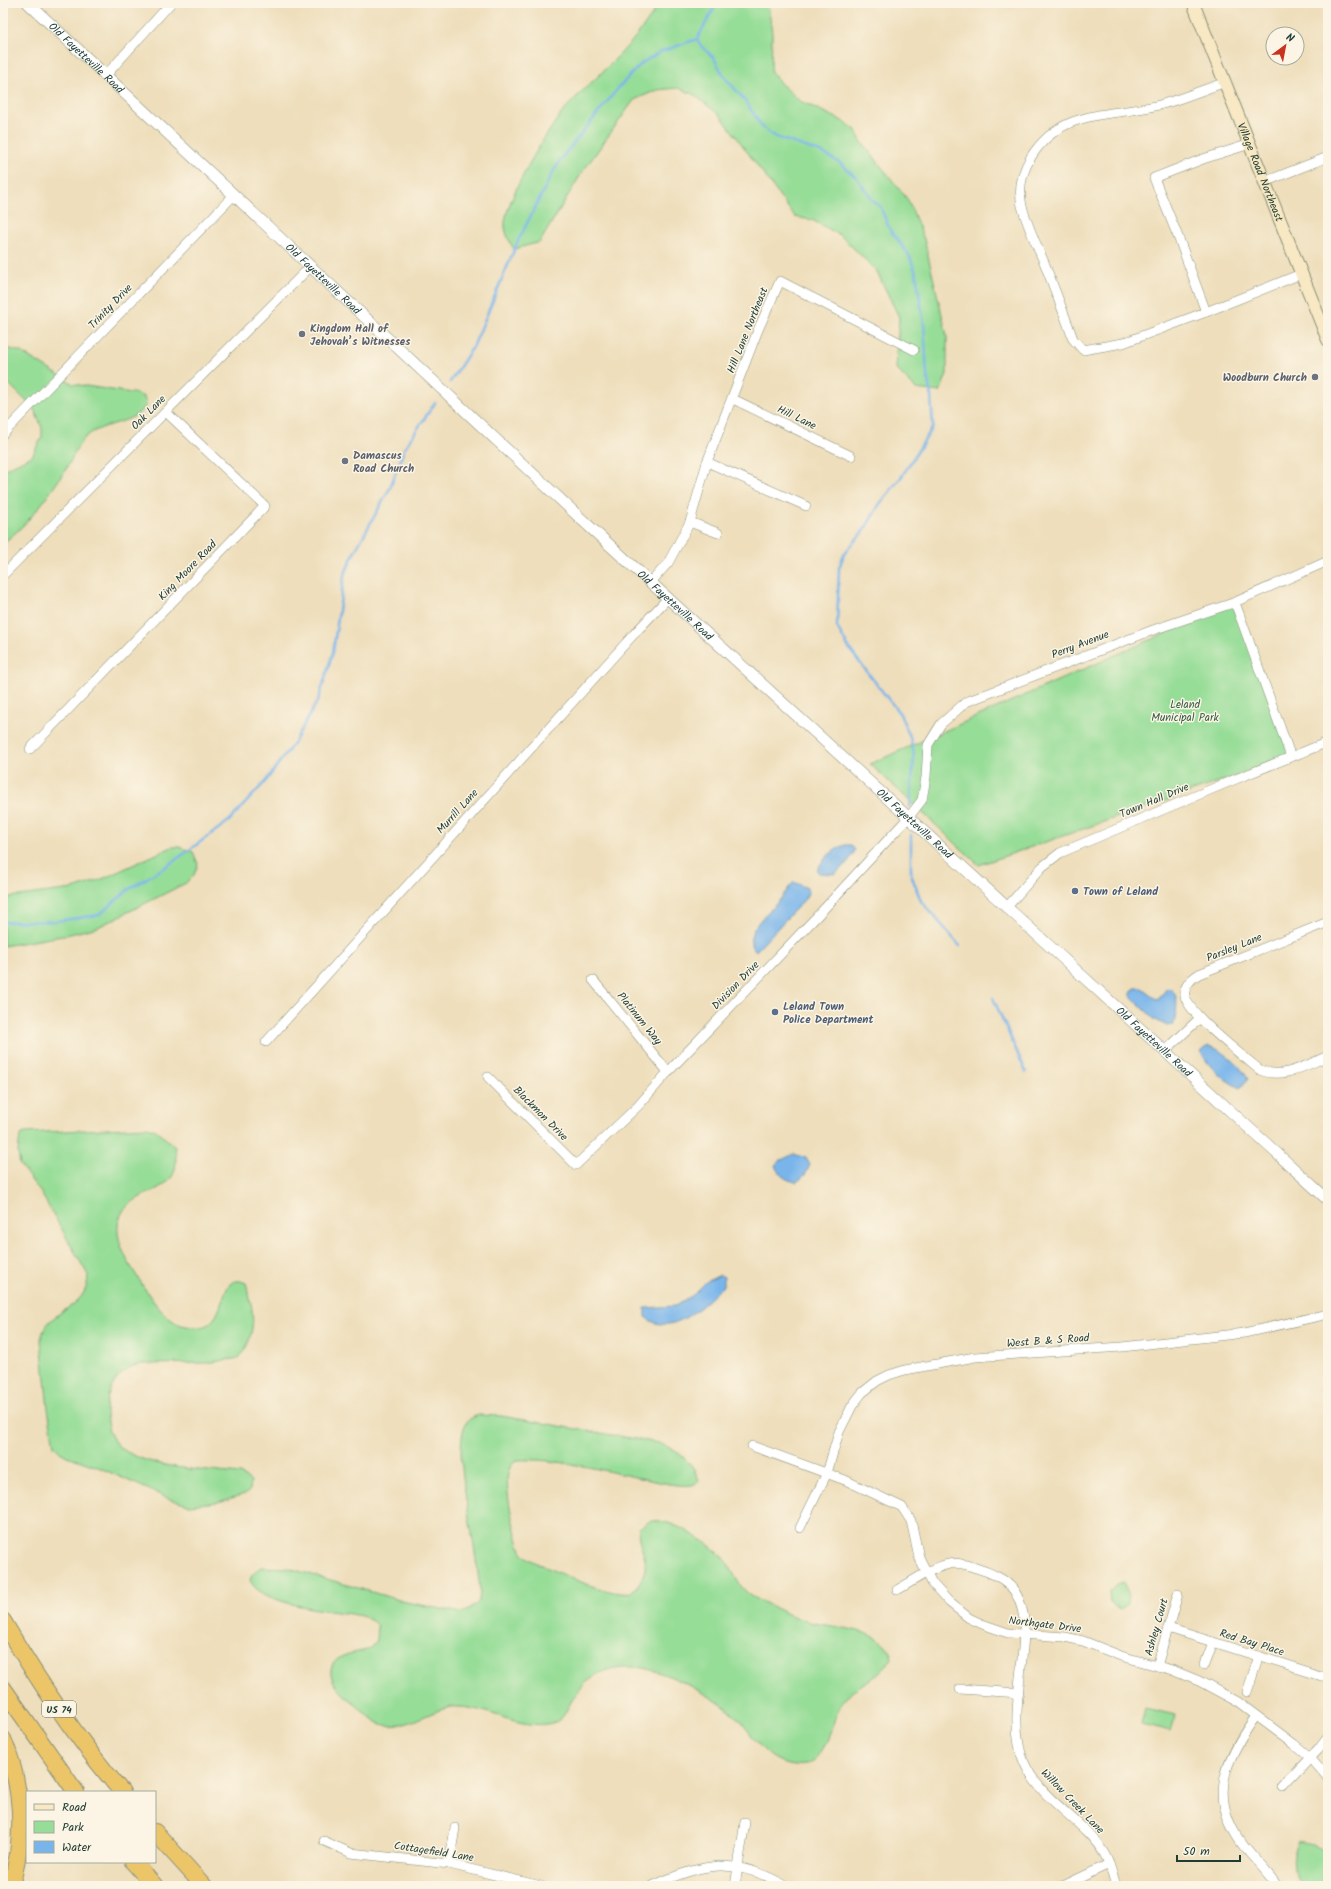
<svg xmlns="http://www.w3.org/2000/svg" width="1331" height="1889" font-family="Kalam,sans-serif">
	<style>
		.green { fill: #96dd97; stroke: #5a8d66 }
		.water { fill: #79b5eb; stroke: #4c7990 }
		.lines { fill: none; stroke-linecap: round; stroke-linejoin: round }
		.stream { stroke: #79b5eb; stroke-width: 2.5 }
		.minor-casing { stroke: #868e78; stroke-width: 10 }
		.tertiary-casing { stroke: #868e78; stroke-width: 12 }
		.secondary-casing { stroke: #868e78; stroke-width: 14 }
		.motorway-casing { stroke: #868e78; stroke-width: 18 }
		.minor { stroke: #fff; stroke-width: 9 }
		.tertiary { stroke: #fff; stroke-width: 11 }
		.secondary { stroke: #f8e8c3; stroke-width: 12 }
		.motorway { stroke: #edc569; stroke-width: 16 }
		.worship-dot { fill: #6b7280; stroke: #fcf5e5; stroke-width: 1.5 }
		.service-dot { fill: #5c6f8a; stroke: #fcf5e5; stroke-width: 1.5 }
		.labels { text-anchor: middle; stroke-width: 3; stroke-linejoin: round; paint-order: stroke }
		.shield { fill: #fcf5e5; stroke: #617469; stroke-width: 1 }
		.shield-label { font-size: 10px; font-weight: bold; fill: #1f3d34 }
		.street-label { font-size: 11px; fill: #1f3d34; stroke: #fcf5e5 }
		.worship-label { font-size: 11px; font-weight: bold; fill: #5b616d; stroke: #fcf5e5; text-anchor: start }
		.park-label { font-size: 11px; fill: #375d48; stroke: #fcf5e5 }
		.service-label { font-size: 11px; font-weight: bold; fill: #4e5e75; stroke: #fcf5e5; text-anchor: start }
	</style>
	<rect width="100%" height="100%" fill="#fcf5e5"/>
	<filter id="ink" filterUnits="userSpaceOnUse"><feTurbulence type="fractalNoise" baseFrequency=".025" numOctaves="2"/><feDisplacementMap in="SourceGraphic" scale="8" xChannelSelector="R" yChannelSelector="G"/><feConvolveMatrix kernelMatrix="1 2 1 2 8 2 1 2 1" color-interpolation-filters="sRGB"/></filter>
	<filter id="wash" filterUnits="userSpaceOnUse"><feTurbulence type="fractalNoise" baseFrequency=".012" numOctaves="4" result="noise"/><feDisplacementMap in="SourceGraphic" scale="16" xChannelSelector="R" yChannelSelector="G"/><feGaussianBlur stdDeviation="0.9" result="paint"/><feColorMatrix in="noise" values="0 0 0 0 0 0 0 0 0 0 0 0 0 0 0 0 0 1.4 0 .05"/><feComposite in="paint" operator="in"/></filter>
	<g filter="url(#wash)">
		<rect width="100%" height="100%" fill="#eedebb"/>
		<!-- green -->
		<g class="green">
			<path d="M660 3H768L772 33 771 72 780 83 800 101 839 119 855 129 861 141 908 200 924 239 947 336V374L940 392 916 389 896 369 899 317 876 270 840 235 812 220 795 217 721 116 693 94 678 88 657 90 634 100 581 174 540 242 514 249C510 243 506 235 505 227 502 204 550 125 567 107 584 88 604 72 621 53 636 38 648 21 660 3Z"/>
			<path d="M3 347 21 352 73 384 138 394 144 397 146 405C133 425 104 422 87 436 77 444 73 458 66 469 49 495 29 524 3 543V470L32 456 42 437V428L34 409 3 378Z"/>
			<polygon points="1233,603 1291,757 979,865 870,764"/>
			<polygon points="172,847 179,847 193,852 198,864 194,875 186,883 98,927 62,936 3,946 3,898 73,889 100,880"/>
			<path d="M147 1127 156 1130 175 1147C176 1158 178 1173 168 1181 158 1191 142 1194 131 1203 106 1222 122 1253 135 1273 146 1290 156 1309 173 1321 178 1325 186 1326 193 1327 231 1332 215 1268 246 1283 254 1311 258 1333 239 1358L206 1363 140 1364C123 1369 110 1383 107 1401 104 1416 108 1439 121 1448 149 1469 206 1470 240 1474L251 1481 250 1490 245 1494 218 1502 188 1505 172 1500 98 1467 67 1456 60 1452 54 1446 48 1409 41 1340C46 1306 88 1313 88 1275L41 1193 20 1165 18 1153 20 1135 25 1133Z"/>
			<path d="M479 1415 501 1416 659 1443C678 1450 691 1461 699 1480 697 1482 696 1484 692 1485 676 1487 656 1481 640 1478 600 1470 557 1458 516 1460 514 1463 510 1466 509 1470 503 1484 515 1535 521 1550 524 1556 529 1559 535 1562 554 1571 608 1596 628 1593 637 1591 643 1577 645 1569 647 1553 636 1544 639 1528 643 1526 648 1521 652 1521 670 1517 715 1546 725 1560 736 1575 739 1591 757 1599 774 1607 791 1617 810 1622 833 1628 890 1628 892 1660 885 1666 878 1674 870 1680 861 1687 845 1694 841 1703 833 1719 825 1760 807 1765 801 1766 794 1765 788 1764 759 1757 752 1729 731 1712 710 1694 660 1667 632 1667 602 1666 586 1678 571 1702 565 1712 564 1720 552 1723 519 1731 488 1706 455 1707 430 1708 404 1734 379 1723 373 1720 366 1714 361 1709 348 1699 314 1673 341 1657 348 1653 361 1652 370 1649L376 1640 377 1626C375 1624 373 1621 370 1620 361 1614 348 1614 337 1612 316 1609 258 1602 250 1580L252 1575 261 1567 289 1568 406 1602 462 1613 474 1606 479 1601 480 1590C476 1549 466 1509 462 1468 461 1455 460 1441 464 1428 466 1420 472 1417 479 1415Z"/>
			<polygon points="1123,1582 1129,1595 1128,1604 1120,1609 1111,1604 1110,1591 1115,1585"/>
			<polygon points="1145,1708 1175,1715 1171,1731 1141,1724"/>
			<path d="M1298 1841 1314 1844 1328 1854V1886H1303C1291 1868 1289 1861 1298 1841Z"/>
		</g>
		<!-- water -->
		<g class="water">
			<path d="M845 845H851L855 850C852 859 842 868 835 874L819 873 817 871C821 860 834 849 845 845Z"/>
			<path d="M794 882 807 888 808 893 805 899 756 951C740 936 765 915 776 904 783 897 787 889 794 882Z"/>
			<path d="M1135 988H1142L1158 1000 1167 988C1181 990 1177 1015 1173 1025L1167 1026 1154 1019 1131 996V993Z"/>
			<path d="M1208 1046C1223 1049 1241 1066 1248 1079L1240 1088C1225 1081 1208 1067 1201 1052Z"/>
			<path d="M794 1154 806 1158 810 1165 805 1175 797 1182C787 1181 778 1175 775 1165L779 1161Z"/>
			<path d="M720 1275 724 1277V1285C709 1300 680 1331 656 1323 652 1322 648 1319 645 1317V1308L675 1306 693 1295 706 1282Z"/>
		</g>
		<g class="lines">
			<!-- stream -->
			<g class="stream">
				<polyline points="697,39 701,46 714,58 723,75 746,102 762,127 776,137 823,153 840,163 857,178 874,202 880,206 890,230 909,255 916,273 924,325 927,375 931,396 933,427 902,476 879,505 865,529 844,554 839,568 837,627 850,650 900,714 910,737 914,754 910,807"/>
				<polyline points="450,382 474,345 518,241 553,172 564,155 620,86 642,63 660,52 697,39 717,3"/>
				<polyline points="911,835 911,874 921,901 960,946"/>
				<polyline points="3,922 56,921 99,915 129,889 170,864 229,821 265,782 294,743 319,698 333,652 344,576 354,553 390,488 405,447 435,403"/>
				<polyline points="993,998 1026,1072"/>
			</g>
		</g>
	</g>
	<g filter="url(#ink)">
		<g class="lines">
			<!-- minor casing -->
			<g class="minor-casing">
				<g id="minor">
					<polyline points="106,75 171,3"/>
					<path d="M1226 82C1205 89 1184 98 1163 104 1113 118 1063 106 1031 157 1022 172 1018 188 1022 206 1027 225 1036 244 1044 262 1054 288 1064 313 1073 339L1083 350 1123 343 1206 312 1301 274"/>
					<polyline points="1264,182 1328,157"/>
					<polyline points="1206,312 1179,239 1154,178 1203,159 1250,144"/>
					<polyline points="733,399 851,456"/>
					<polyline points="3,434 234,195"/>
					<polyline points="707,462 806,506"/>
					<polyline points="690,522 718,533"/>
					<polyline points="3,575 311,266"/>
					<polyline points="651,582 668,563 690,522 707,462 758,330 780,281 914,350"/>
					<polyline points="1233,603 1237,608 1291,757"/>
					<polyline points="30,749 265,506 166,412"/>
					<polyline points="1007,907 1042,867 1060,853 1231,781 1328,742"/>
					<path d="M1328 922 1199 974C1191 979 1183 986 1185 996 1189 1015 1244 1057 1260 1070 1283 1080 1306 1065 1328 1056"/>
					<polyline points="593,980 668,1072"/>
					<polyline points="266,1042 634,634 668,598"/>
					<polyline points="1165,1051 1200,1018"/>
					<polyline points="488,1077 576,1165 638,1106 668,1072 822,911 908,818 922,800 926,777 928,745 941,724 966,702 1153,630 1233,603 1328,561"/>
					<polyline points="752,1446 845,1480 902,1507 911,1521 919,1557 932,1583 949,1602 969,1618 982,1624 1008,1633 1065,1637 1083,1641 1121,1656 1172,1670 1199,1681 1238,1702 1294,1744 1311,1758 1328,1778"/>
					<polyline points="800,1528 827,1473 839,1432 852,1406 862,1393 877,1381 889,1375 905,1370 975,1357 1122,1347 1244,1333 1328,1314"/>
					<path d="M897 1590C913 1581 931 1568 949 1564 958 1562 967 1565 976 1568 1006 1577 1020 1588 1024 1620 1026 1663 1007 1722 1024 1762 1040 1801 1084 1819 1105 1855 1110 1864 1113 1875 1116 1886"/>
					<polyline points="1168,1628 1328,1678"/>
					<polyline points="1205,1664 1213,1642"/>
					<polyline points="1157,1666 1178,1594"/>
					<polyline points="960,1689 1019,1693"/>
					<polyline points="1247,1692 1259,1656"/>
					<path d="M1256 1716C1226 1758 1207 1796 1242 1844 1253 1859 1267 1870 1277 1886"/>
					<polyline points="1282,1787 1318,1749 1328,1736"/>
					<polyline points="324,1841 351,1853 449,1864 541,1886"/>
					<polyline points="449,1864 455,1828"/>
					<path d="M652 1886C704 1862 735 1857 786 1886"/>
					<polyline points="735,1886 745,1822"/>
					<polyline points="1063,1886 1109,1864"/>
				</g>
			</g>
			<!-- tertiary casing -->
			<g class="tertiary-casing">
				<g id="tertiary">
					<path id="s1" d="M28 3 592 529 1328 1200"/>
				</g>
			</g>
			<!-- secondary casing -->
			<g class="secondary-casing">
				<g id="secondary">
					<path id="s2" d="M1193 3 1328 340"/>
				</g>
			</g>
			<!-- motorway casing -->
			<g class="motorway-casing">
				<g id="motorway">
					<path d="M3 1621C38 1681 77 1739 122 1792"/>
					<polyline points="3,1688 76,1792"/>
					<path d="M3 1739C23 1786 25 1837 11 1886"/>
					<polyline points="155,1832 204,1886"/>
					<polyline points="133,1862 155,1886"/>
				</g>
			</g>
			<!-- minor -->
			<use href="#minor" class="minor"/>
			<!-- tertiary -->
			<use href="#tertiary" class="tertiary"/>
			<!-- secondary -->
			<use href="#secondary" class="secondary"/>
			<!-- motorway -->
			<use href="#motorway" class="motorway"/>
		</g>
	</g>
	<!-- markers -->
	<g class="worship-dot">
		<circle cx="302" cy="334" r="4"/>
		<circle cx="1315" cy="377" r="4"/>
		<circle cx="345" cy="461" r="4"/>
	</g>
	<g class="service-dot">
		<circle cx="1075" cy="891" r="4"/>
		<circle cx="775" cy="1012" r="4"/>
	</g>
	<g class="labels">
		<!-- shield labels -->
		<rect class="shield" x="42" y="1701" width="34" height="16" rx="3"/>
		<g class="shield-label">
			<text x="59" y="1713">US 74</text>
		</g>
		<!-- street labels -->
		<g class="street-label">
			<text dy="4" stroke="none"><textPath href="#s1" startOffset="80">Old Fayetteville Road</textPath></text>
			<text dy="4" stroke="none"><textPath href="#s2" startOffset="182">Village Road Northeast</textPath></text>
			<text dy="4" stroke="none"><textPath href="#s1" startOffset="404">Old Fayetteville Road</textPath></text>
			<text transform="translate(110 306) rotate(-46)" y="4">Trinity Drive</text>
			<text transform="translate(747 330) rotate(-68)" y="4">Hill Lane Northeast</text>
			<text transform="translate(148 412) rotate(-45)" y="4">Oak Lane</text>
			<text transform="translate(797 417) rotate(26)" y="4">Hill Lane</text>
			<text transform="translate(187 570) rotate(-46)" y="4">King Moore Road</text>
			<text dy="4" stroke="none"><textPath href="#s1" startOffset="884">Old Fayetteville Road</textPath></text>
			<text transform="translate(1080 644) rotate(-21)" y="4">Perry Avenue</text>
			<text transform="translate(1154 800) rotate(-23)" y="4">Town Hall Drive</text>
			<text transform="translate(457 811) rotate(-48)" y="4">Murrill Lane</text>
			<text dy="4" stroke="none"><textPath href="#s1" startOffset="1208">Old Fayetteville Road</textPath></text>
			<text transform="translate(1234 947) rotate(-22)" y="4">Parsley Lane</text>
			<text transform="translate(735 985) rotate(-46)" y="4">Division Drive</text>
			<text transform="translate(640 1018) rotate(51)" y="4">Platinum Way</text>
			<text dy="4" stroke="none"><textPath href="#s1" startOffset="1532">Old Fayetteville Road</textPath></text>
			<text transform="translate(541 1113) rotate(45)" y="4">Blackmon Drive</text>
			<text transform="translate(1048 1340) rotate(-4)" y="4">West B &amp; S Road</text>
			<text transform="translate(1045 1624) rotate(7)" y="4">Northgate Drive</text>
			<text transform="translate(1156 1627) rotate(-74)" y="4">Ashley Court</text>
			<text transform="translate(1252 1642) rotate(17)" y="4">Red Bay Place</text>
			<text transform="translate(1073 1801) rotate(46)" y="4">Willow Creek Lane</text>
			<text transform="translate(434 1851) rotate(9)" y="4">Cottagefield Lane</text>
		</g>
		<!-- worship labels -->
		<g class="worship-label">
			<text x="310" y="332">Kingdom Hall of<tspan x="310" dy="13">Jehovah’s Witnesses</tspan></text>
			<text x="1307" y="381" text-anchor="end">Woodburn Church</text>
			<text x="353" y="459">Damascus<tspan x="353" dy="13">Road Church</tspan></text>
		</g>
		<!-- park labels -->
		<g class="park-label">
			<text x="1185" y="708">Leland<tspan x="1185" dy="13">Municipal Park</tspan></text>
		</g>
		<!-- service labels -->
		<g class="service-label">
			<text x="1083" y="895">Town of Leland</text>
			<text x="783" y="1010">Leland Town<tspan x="783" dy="13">Police Department</tspan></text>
		</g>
	</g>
	<!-- margin -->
	<rect width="1331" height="1889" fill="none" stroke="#fcf5e5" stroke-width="16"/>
	<!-- legend -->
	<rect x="26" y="1791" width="130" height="72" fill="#fcf5e5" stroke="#a4ab9e"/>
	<rect x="34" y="1804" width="20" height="6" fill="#f8e8c3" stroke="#a4ab9e"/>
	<text x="62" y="1811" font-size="12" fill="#1f3d34">Road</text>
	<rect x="34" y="1821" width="20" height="12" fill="#96dd97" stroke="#a4ab9e"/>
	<text x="62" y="1831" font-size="12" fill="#1f3d34">Park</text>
	<rect x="34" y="1841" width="20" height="12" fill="#79b5eb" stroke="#a4ab9e"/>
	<text x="62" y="1851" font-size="12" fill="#1f3d34">Water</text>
	<!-- north arrow -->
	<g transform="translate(1285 46) rotate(32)"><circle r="19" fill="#fcf5e5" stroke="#a4ab9e"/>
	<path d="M0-3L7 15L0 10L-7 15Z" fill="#c8321e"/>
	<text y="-6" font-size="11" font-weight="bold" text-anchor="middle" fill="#1f3d34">N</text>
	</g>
	<!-- scale -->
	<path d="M1177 1855v6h63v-6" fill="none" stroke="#1f3d34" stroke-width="2"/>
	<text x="1183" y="1855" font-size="12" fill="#1f3d34" stroke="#fcf5e5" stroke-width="3" paint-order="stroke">50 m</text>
</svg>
